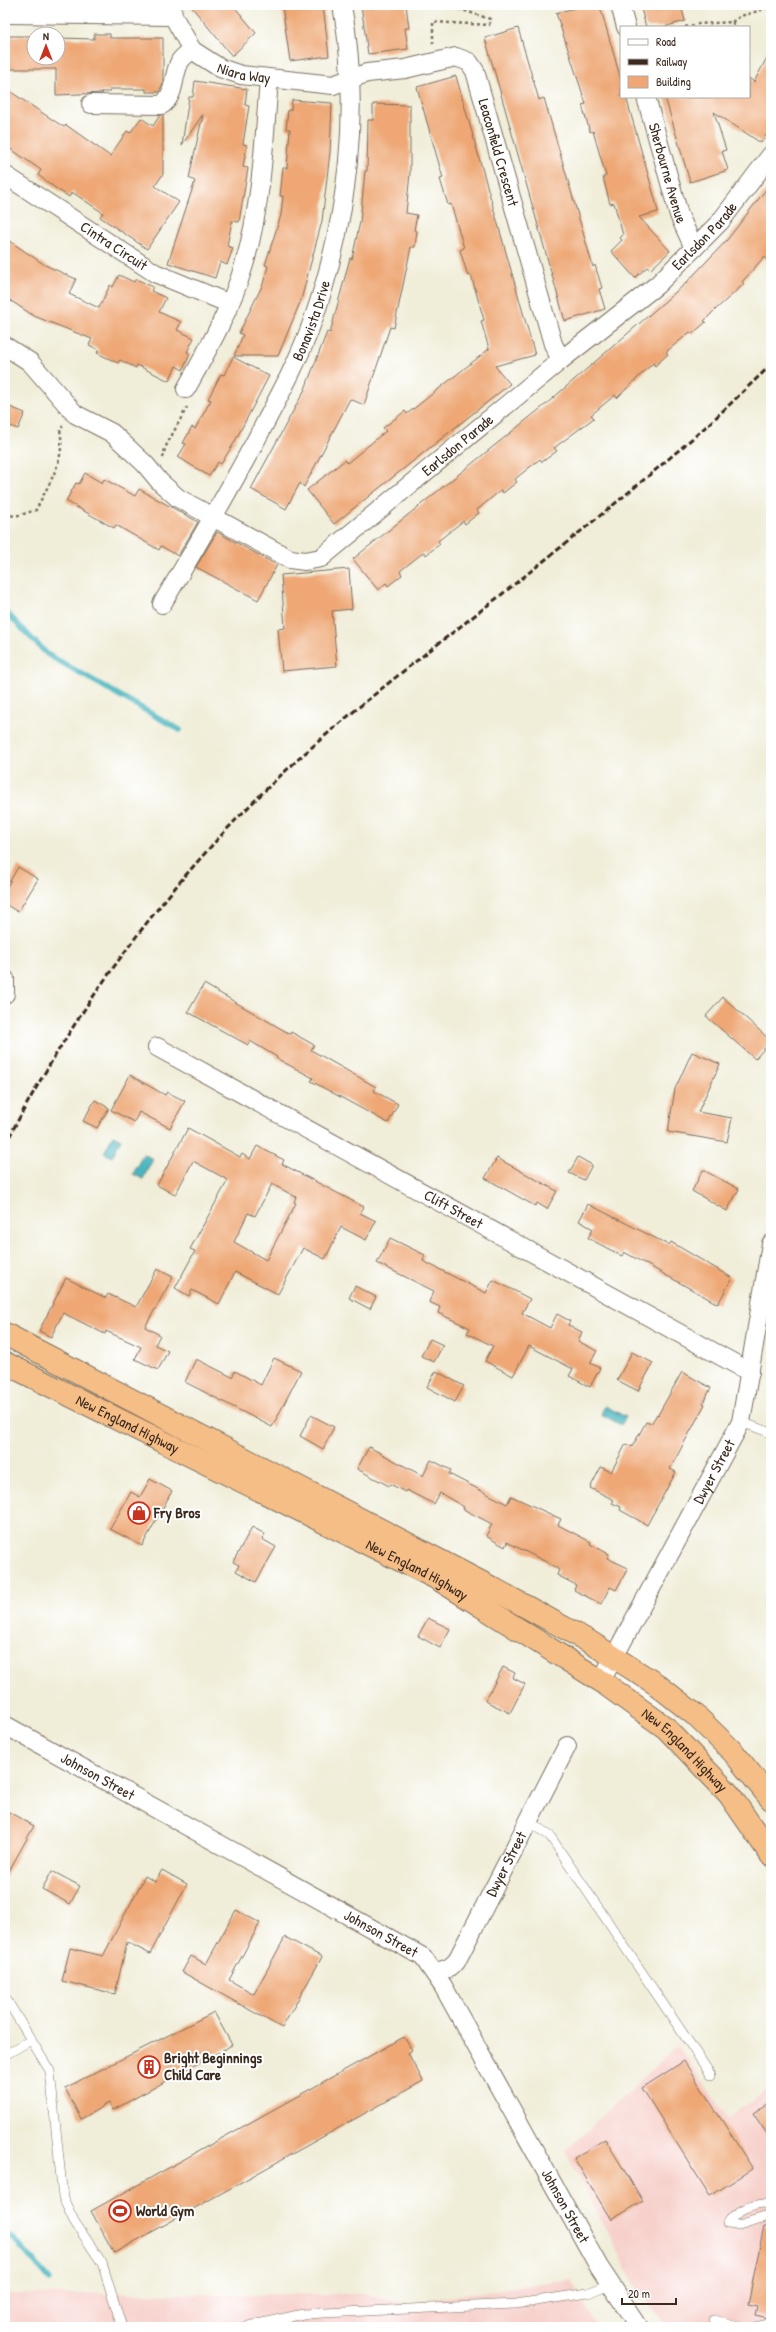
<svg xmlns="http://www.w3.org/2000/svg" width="776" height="2332" font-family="'Patrick Hand',sans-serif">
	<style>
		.built { fill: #f7d0cb }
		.water { fill: #46b5bf; stroke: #40706e }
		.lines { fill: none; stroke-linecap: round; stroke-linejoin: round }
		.stream { stroke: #46b5bf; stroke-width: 5.5 }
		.building { fill: #eea775; fill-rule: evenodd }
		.service-casing { stroke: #7a6e5f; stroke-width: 10 }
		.minor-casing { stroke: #7a6e5f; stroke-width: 20 }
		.trunk-casing { stroke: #7a6e5f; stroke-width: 24 }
		.path { stroke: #7a6e5f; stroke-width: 2.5; stroke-dasharray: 3 3; stroke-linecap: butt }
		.service { stroke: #fff; stroke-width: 9 }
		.minor { stroke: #fff; stroke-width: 18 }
		.trunk { stroke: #f6be87; stroke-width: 22 }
		.rail { stroke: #3b2a1e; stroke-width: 3; stroke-dasharray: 6 3; stroke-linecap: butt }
		.labels { text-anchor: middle; stroke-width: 4; stroke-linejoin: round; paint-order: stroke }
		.street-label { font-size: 15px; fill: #3b2a1e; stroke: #fff }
		.poi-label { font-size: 15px; font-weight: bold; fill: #3b2a1e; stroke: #fff; text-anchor: start }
	</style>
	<rect width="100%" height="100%" fill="#fff"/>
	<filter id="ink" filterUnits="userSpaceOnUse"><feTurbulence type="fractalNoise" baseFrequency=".025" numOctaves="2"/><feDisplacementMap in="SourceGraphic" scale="8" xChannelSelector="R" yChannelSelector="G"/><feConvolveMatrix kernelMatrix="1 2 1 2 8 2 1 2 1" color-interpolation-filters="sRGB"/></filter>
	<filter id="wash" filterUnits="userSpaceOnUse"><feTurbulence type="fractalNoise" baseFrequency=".012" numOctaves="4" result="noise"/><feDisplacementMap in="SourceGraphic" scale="16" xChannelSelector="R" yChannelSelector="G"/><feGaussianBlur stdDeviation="0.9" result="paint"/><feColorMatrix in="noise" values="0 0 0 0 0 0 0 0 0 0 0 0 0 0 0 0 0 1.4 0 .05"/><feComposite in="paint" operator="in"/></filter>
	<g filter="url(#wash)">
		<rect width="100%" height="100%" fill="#f0edd8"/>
		<!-- built -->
		<g class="built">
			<polygon points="678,2045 728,2119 771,2087 771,2327 668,2327 635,2285 565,2151"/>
			<polygon points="571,2279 597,2327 5,2327 5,2294 365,2294 407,2303"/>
		</g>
		<!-- water -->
		<g class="water">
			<polygon points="113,1135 121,1139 112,1157 104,1153"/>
			<polygon points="143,1154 153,1159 143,1179 133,1174"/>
			<polygon points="605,1406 626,1417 621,1425 601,1414"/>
		</g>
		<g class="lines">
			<!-- stream -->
			<g class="stream">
				<polyline points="5,611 47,654 180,730"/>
				<polyline points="5,2235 14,2239 50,2280"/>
			</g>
		</g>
		<g id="blocks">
			<!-- building -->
			<g class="building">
				<polygon points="190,5 233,5 256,33 232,56"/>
				<polygon points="282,5 323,5 329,56 290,61"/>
				<polygon points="361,5 406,5 409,28 405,28 408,49 368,54"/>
				<polygon points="586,5 599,5 602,13 621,80 621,97 626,97 655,199 658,212 639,217 670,251 650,270 647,267 635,278 611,251 622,240 620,238 623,235 614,203 610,204 603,177 606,176 593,131 590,132 582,105 586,104 556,13"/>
				<polygon points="640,5 681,5 685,21 664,27 646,27"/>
				<polygon points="518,28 539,100 544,98 593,267 595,265 602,288 599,289 605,309 565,321 485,38"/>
				<polygon points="94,34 110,34 110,38 163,38 163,83 159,92 146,92 146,89 110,89 110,92 101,92 103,93 56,95 56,69 5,69 5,36 34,36 34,58 58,58 58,38 94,39"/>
				<polygon points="771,50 771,128 761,143 714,112 726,150 722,151 728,170 690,182 665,97 749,97 749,78 754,82"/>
				<polygon points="456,76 535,355 495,366 510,384 334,524 307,490 345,460 347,463 363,450 386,431 383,428 405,411 407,414 489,349 481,321 484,320 471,275 468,276 460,250 464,248 451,204 448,205 440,179 443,178 417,87"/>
				<polygon points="195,81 247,89 245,105 249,106 243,144 247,145 243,167 248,168 239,222 232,221 227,246 233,248 227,265 220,262 215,278 168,263 195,181 189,178 203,114 182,145 189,97 193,97"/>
				<polygon points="5,88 56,122 64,127 66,125 110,156 127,131 130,133 141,118 153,126 160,115 163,115 163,174 155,186 179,202 147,249 100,217 103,213 72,192 69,197 54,187 38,175 41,170 5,145"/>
				<polygon points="292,100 332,103 330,152 322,221 301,300 278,356 234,356 243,335 239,333 263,284 268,266 265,265 281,215 283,196 280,196 283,168 287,168 290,129 286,129 288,110 291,110"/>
				<polygon points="373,104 410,105 410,173 406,213 417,215 414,230 417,231 415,247 411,247 394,328 390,327 364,405 350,399 304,487 300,483 286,509 251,489 305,389 327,332 330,333 350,258 352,259 360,222 365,171 367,171 368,120 373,120"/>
				<polygon points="771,183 771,263 764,257 742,282 744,284 715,310 704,321 706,322 692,334 690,332 666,352 668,354 655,366 653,363 617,398 615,395 591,415 594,418 554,448 557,451 542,462 540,459 515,479 517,482 503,493 501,490 477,510 479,513 465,524 463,521 438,541 440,544 426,555 424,552 400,571 402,575 388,586 386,583 378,590 353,559 545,405 685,284 727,240"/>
				<polygon points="5,238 45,265 76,279 69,294 99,308 110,285 113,287 119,275 134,282 136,279 153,287 151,291 166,298 159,312 181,322 177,330 194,338 187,352 190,354 183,370 176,366 169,381 137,365 136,368 120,360 118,363 97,353 99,350 89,345 92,339 34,316 5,297"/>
				<polygon points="233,357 269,376 234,443 221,464 218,462 209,476 178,457 186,444 183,443 192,427 195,429 211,400 208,399 221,374 224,375"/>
				<polygon points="5,405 25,413 18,429 5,424"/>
				<polygon points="85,473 102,483 104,479 135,496 139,489 198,522 178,556 161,546 159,550 116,525 114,528 66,501 76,483 79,484"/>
				<polygon points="217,532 277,565 258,600 196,567"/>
				<polygon points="349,569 352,609 332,611 337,666 282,671 278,629 285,628 281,575"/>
				<polygon points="18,867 38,879 18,912 5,904 5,890"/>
				<polygon points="204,984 290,1034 291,1032 314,1045 311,1050 376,1087 374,1091 398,1104 388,1123 311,1081 313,1078 276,1058 277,1057 250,1041 248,1045 188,1012"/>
				<polygon points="723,997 771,1041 755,1059 706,1016"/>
				<polygon points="692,1052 720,1064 698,1112 732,1118 727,1142 668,1132 675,1089"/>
				<polygon points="130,1075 165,1095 167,1092 185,1101 170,1128 139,1112 134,1122 111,1110"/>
				<polygon points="95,1100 109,1108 97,1128 83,1121"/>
				<path d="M188 1128 240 1157 242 1154 250 1159 257 1146 284 1160 282 1164 364 1207 360 1213 376 1221 366 1240 341 1227 325 1259 303 1248 278 1294 235 1272 219 1304 192 1290 189 1296 175 1288 195 1251 190 1249 228 1180 193 1161 175 1195 157 1185ZM272 1184 296 1197 294 1202 296 1203 266 1260 234 1242 248 1213 255 1216Z"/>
				<polygon points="578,1157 592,1165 584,1180 569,1173"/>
				<polygon points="497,1158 557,1191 547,1209 537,1203 535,1206 485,1178"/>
				<polygon points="703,1170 739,1189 727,1211 692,1191"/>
				<polygon points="588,1204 669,1245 671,1242 732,1278 718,1304 624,1252 622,1256 588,1238 593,1229 579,1221"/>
				<polygon points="390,1238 425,1255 423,1261 486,1293 493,1280 517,1292 530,1299 522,1313 550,1328 557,1314 570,1321 568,1325 582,1332 578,1341 597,1351 590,1363 600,1368 590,1387 569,1376 573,1369 529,1346 513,1376 485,1361 493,1346 467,1333 470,1328 438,1313 440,1307 429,1302 434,1291 377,1263"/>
				<polygon points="157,1269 173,1277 145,1327 160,1335 155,1345 168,1351 158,1370 135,1359 141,1347 106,1331 105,1334 63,1313 51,1337 39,1331 66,1278 106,1298 108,1294 136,1307"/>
				<polygon points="355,1286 376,1297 370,1309 349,1298"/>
				<polygon points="430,1339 443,1345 434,1362 421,1356"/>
				<polygon points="632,1352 653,1363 638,1391 617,1380"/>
				<polygon points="274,1358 301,1371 272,1427 185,1382 196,1359 232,1377 235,1371 261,1385"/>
				<polygon points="436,1371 464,1386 455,1402 427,1387"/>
				<polygon points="682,1372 711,1388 703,1403 705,1404 670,1469 676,1472 647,1525 620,1510 621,1507 612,1503 614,1500 590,1488 601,1467 611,1472 626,1444 632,1447 646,1422 651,1424 657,1414 658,1415"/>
				<polygon points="311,1415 334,1427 323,1449 300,1436"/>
				<polygon points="369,1447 423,1476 431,1460 451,1470 449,1474 507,1504 511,1496 561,1519 558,1525 591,1542 590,1544 609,1554 607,1558 628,1568 616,1590 610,1587 601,1604 574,1590 576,1585 557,1575 559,1570 550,1564 507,1542 505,1547 486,1536 492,1524 463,1509 464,1507 440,1493 434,1504 406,1490 405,1492 390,1484 389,1486 357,1469"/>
				<polygon points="150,1479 172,1491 142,1546 110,1529 131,1492 140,1497"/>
				<polygon points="252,1527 265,1534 262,1539 276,1547 256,1582 236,1571 239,1565 233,1562"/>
				<polygon points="428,1618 450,1629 440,1648 418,1636"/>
				<polygon points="503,1667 515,1673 513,1678 525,1684 510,1713 485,1701"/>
				<polygon points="5,1810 34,1826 5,1878"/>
				<polygon points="162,1870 187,1884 150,1954 127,1942 115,1994 62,1981 70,1948 103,1956 145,1876 155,1882"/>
				<polygon points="52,1871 80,1886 70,1904 42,1889"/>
				<polygon points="236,1910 260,1923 229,1980 254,1994 285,1937 322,1957 282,2028 182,1972 191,1956 206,1964"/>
				<polygon points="214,2012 232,2045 113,2110 109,2103 81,2119 65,2088"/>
				<polygon points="404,2037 412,2050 408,2053 423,2081 114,2253 91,2211"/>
				<polygon points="684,2061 753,2169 710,2196 642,2088"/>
				<polygon points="771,2101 771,2140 753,2113"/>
				<polygon points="605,2139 643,2201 611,2220 574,2158"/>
				<polygon points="764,2226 771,2226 771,2317 767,2318 756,2315 758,2306 748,2304"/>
			</g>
		</g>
	</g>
	<g filter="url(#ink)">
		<use href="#blocks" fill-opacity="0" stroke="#7a6e5f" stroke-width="1"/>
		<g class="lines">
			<!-- service casing -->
			<g class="service-casing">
				<g id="service">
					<polyline points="741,1422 771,1433"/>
					<polyline points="529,1821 550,1836 711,2075"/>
					<polyline points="5,1997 50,2071 63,2198 74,2221 102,2263 122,2327"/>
					<polyline points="5,2055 31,2040"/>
					<path d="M771 2208 767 2204C752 2204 735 2211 727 2224L739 2225 771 2215"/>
					<polyline points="713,2320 743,2327"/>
					<polyline points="244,2327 303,2314 516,2304 588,2293 609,2284"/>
					<polyline points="755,2327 771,2323"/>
				</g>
			</g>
			<!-- minor casing -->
			<g class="minor-casing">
				<g id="minor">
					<path id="s1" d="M172 5 173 16 192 50 220 68 241 75 333 85 367 73 405 69 456 57 469 62 475 71 553 344 561 360"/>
					<polyline points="620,5 626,27"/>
					<polyline points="5,14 173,16"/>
					<path id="s2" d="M646 97 679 215 694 248"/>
					<path d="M91 104 162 105C176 94 172 77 180 61 183 57 188 53 192 50"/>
					<path id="s3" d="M5 175 155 273 230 304"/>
					<path id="s4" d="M5 346 30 362 75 414 112 433 145 464 160 482 178 498 290 559 305 561 321 558 561 360 657 285 720 222 771 155"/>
					<path d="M186 389C208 349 231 309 244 265 262 204 264 142 269 79"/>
					<path id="s5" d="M162 604C194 551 225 497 255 442 276 402 298 363 313 320 348 220 361 109 342 5"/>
					<polyline points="5,979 5,994"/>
					<path id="s6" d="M157 1047 750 1372"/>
					<path id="s7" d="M601 1681 741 1422 771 1244"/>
					<path id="s8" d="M5 1725 423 1957 443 1986 599 2267 639 2327"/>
					<path id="s9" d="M436 1972 449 1968 456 1962 567 1746"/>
				</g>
			</g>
			<!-- trunk casing -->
			<g class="trunk-casing">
				<g id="trunk">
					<polyline points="5,1334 492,1588 590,1642 656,1684 694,1714 733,1752 771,1799"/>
					<path id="s10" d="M5 1363 438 1579 601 1681 666 1728 729 1794 771 1855"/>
				</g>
			</g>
			<!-- path -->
			<g class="path">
				<polyline points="732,22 741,16 771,7"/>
				<polyline points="685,27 698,24 732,22 736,27"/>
				<polyline points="433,44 433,22 489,25 490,19 447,5"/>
				<polyline points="163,458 165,448 187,407"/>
				<path d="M5 516 20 515 36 510C49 482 66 461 60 430L63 426"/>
			</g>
			<!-- service -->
			<use href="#service" class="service"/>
			<!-- minor -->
			<use href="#minor" class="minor"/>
			<!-- trunk -->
			<use href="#trunk" class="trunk"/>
			<!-- rail -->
			<path class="rail" d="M5 1145C79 1001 181 864 303 755 366 699 434 647 501 595 566 543 631 492 694 437 721 414 745 389 771 365"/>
		</g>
	</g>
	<!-- icons -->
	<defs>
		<g id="shop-ring" transform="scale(1.15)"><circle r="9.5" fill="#fff" stroke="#c8321e" stroke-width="1.5"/><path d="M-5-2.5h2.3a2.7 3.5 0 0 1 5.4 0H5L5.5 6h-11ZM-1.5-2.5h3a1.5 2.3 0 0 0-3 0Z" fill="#c8321e"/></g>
		<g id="building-ring" transform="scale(1.15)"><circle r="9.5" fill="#fff" stroke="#c8321e" stroke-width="1.5"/><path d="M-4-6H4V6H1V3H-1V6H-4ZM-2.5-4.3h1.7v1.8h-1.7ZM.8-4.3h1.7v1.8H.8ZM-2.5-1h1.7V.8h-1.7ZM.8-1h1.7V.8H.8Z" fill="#c8321e"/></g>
		<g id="stadium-ring" transform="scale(1.15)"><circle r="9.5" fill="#fff" stroke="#c8321e" stroke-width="1.5"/><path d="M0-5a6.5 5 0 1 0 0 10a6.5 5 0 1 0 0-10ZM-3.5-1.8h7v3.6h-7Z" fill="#c8321e"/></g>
	</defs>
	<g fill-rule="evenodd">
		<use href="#shop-ring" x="139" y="1513"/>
		<use href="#building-ring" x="149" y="2067"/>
		<use href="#stadium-ring" x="120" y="2211"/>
	</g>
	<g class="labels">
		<!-- street labels -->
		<g class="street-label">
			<text dy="5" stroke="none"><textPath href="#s1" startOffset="108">Niara Way</textPath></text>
			<text dy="5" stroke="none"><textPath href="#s1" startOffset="434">Leaconfield Crescent</textPath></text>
			<text dy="5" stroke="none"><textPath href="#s2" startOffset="79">Sherbourne Avenue</textPath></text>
			<text dy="5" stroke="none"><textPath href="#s4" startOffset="893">Earlsdon Parade</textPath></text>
			<text dy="5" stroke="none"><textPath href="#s3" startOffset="130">Cintra Circuit</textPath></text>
			<text dy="5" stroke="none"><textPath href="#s5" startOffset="321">Bonavista Drive</textPath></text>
			<text dy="5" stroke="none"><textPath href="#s4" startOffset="569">Earlsdon Parade</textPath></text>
			<text dy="5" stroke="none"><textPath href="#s6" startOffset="338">Clift Street</textPath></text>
			<text dy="5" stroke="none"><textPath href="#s10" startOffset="137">New England Highway</textPath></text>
			<text dy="5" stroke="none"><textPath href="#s7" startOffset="238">Dwyer Street</textPath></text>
			<text dy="5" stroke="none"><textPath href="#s10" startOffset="461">New England Highway</textPath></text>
			<text dy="5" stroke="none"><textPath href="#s10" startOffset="785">New England Highway</textPath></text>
			<text dy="5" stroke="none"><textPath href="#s8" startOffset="106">Johnson Street</textPath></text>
			<text dy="5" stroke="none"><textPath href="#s9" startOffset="133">Dwyer Street</textPath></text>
			<text dy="5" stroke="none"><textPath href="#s8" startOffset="430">Johnson Street</textPath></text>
			<text dy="5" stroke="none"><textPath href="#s8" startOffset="765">Johnson Street</textPath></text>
		</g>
		<!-- poi labels -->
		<g class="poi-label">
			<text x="154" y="1518">Fry Bros</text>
			<text x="164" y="2063">Bright Beginnings<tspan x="164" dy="17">Child Care</tspan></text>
			<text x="136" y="2216">World Gym</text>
		</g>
	</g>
	<!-- margin -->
	<rect width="776" height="2332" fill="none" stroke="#fff" stroke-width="20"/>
	<!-- legend -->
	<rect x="620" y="26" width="130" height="72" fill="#ffffff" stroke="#b1aaa5"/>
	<rect x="628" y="39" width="20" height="6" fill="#ffffff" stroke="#b1aaa5"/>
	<text x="656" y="46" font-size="12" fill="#3b2a1e">Road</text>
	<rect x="628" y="59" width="20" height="6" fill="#3b2a1e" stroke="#b1aaa5"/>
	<text x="656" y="66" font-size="12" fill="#3b2a1e">Railway</text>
	<rect x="628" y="76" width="20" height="12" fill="#eea775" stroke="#b1aaa5"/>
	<text x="656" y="86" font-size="12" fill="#3b2a1e">Building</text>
	<!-- north arrow -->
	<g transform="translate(46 46)"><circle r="19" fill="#ffffff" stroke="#b1aaa5"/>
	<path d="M0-3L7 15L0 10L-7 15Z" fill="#c8321e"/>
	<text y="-6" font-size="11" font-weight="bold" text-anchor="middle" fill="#3b2a1e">N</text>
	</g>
	<!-- scale -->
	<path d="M622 2298v6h54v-6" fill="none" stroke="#3b2a1e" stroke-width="2"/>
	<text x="628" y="2298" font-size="12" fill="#3b2a1e" stroke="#ffffff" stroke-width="3" paint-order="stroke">20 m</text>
</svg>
